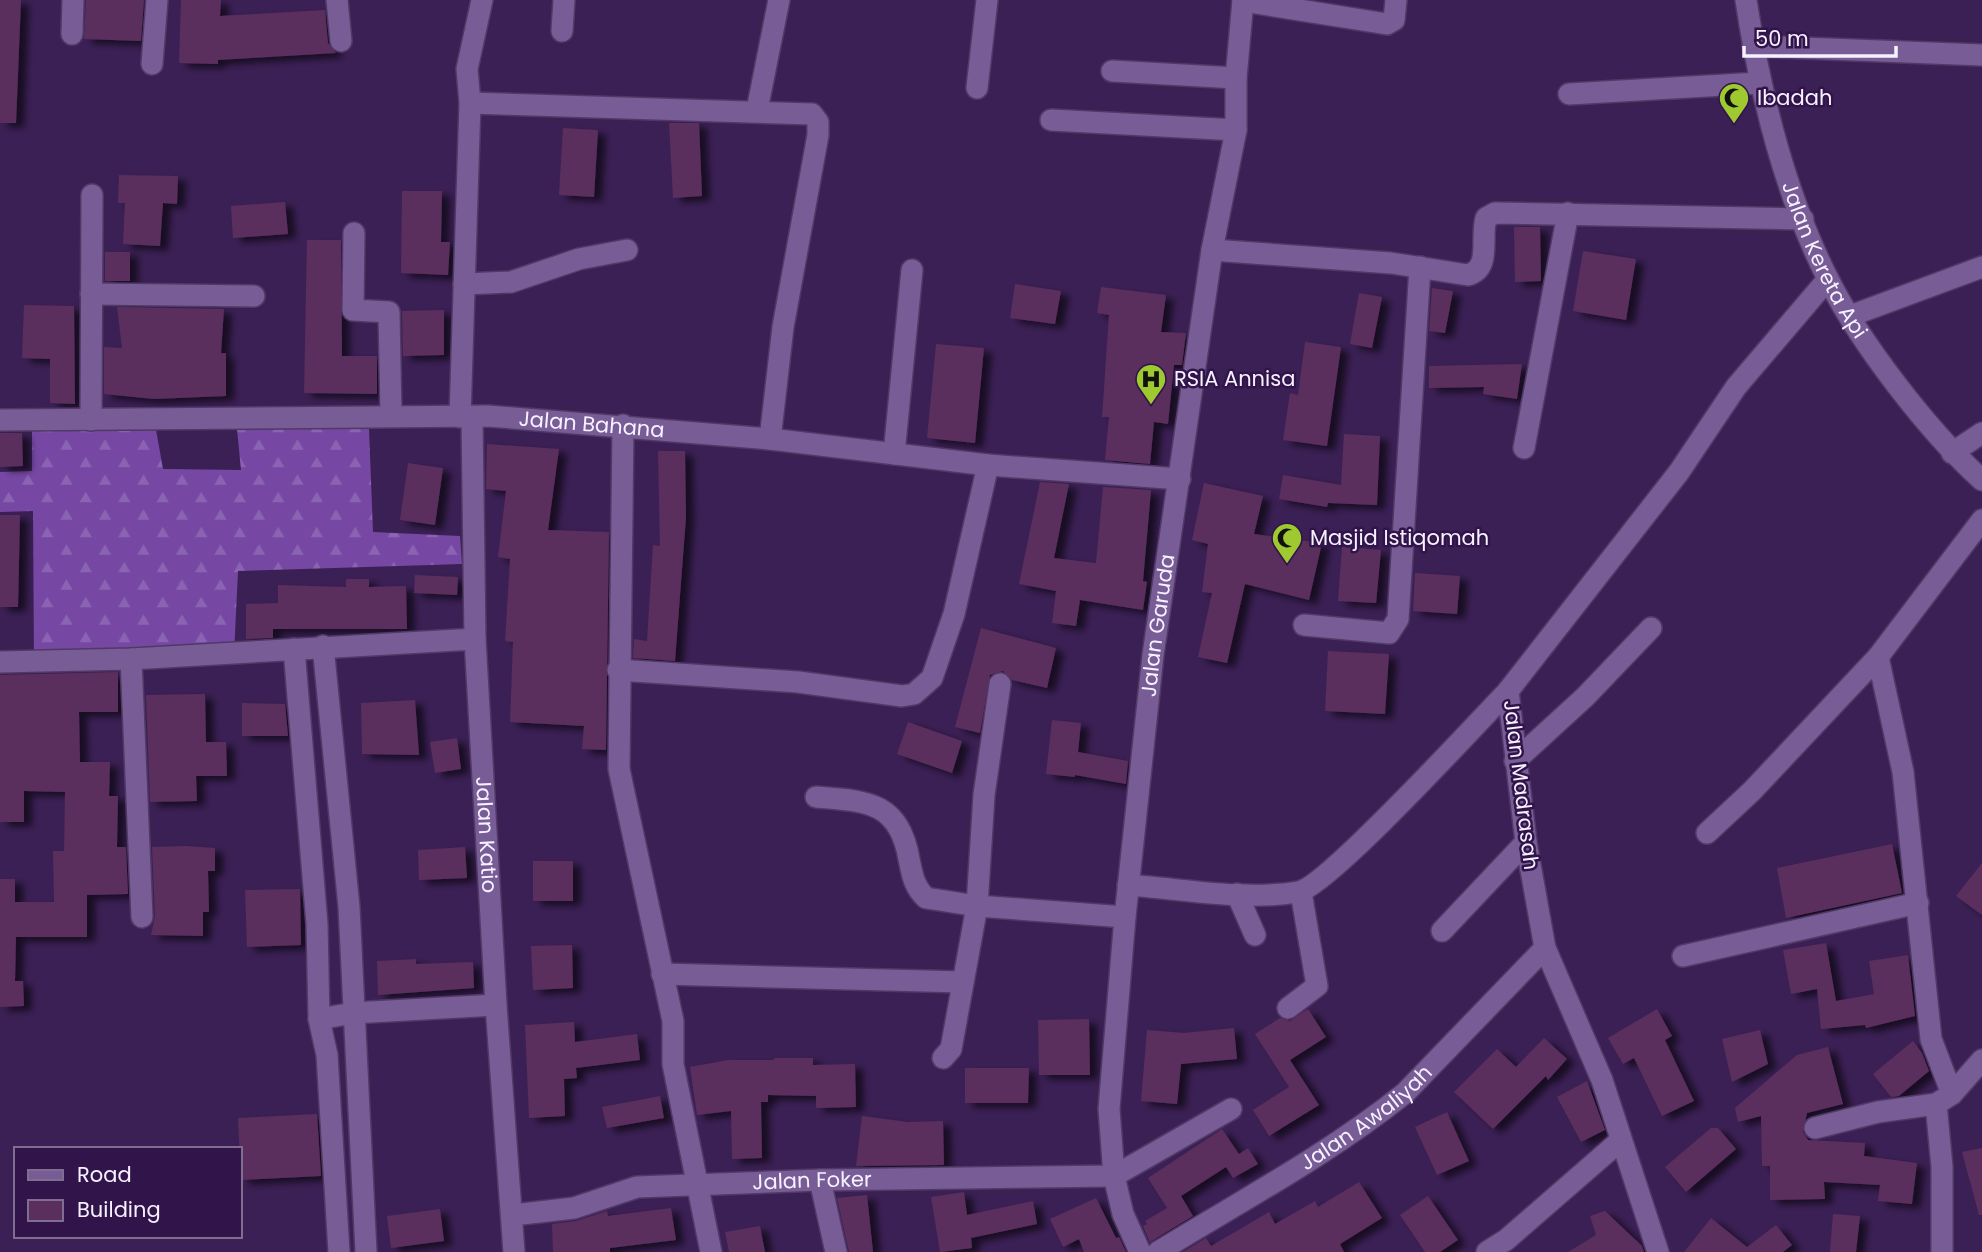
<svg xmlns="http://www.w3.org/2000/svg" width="1982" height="1252" font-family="Poppins,sans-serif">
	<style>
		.forest { fill: url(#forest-firs) }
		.building { fill: #5a2e5d; filter: url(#shadow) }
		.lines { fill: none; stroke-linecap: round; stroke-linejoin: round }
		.minor-casing { stroke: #513965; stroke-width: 24 }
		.tertiary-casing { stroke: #513965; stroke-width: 24 }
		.minor { stroke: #775c96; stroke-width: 21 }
		.tertiary { stroke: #775c96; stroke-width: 21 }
		.labels { text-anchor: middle; stroke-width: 5; stroke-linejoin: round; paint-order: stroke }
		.poi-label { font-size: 21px; fill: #f7f1ff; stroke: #31154a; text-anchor: start }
		.street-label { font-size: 21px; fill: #f7f1ff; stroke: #31154a }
	</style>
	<defs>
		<pattern id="forest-firs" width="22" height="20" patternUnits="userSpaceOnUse" patternTransform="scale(1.75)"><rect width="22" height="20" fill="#7648a4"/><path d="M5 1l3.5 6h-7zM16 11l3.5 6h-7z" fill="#8a63b2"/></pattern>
		<filter id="shadow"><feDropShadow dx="8" dy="4.5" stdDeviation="3.5" flood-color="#0009"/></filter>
	</defs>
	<rect width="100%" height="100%" fill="#3b2055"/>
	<!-- forest -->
	<polygon class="forest" points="237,429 369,429 373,532 460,536 462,564 238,571 234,654 34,662 33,511 0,512 0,472 32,471 32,431 156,430 163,469 241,470"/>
	<!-- building -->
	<g class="building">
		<polygon points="0,0 21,0 16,123 0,123"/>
		<polygon points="86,0 144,0 141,41 84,39"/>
		<polygon points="181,0 221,0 220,16 325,10 328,43 336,53 218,60 218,64 179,63"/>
		<polygon points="669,123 699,123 702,196 673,198"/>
		<polygon points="563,128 598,130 594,197 559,195"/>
		<polygon points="119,175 178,176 177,204 163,203 160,246 123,244 125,203 118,203"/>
		<polygon points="402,191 442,191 441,242 450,242 448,275 401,273"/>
		<polygon points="285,202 288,234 233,238 231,206"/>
		<polygon points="1514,227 1540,227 1541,281 1515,282"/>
		<polygon points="307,240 341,240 342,356 377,356 377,394 304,393"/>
		<polygon points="1583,251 1636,259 1626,320 1573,311"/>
		<rect x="105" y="252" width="25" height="29"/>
		<polygon points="1015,284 1061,291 1055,324 1010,318"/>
		<polygon points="1101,287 1166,295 1161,332 1186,333 1182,365 1174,365 1168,424 1154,422 1150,464 1105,460 1109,417 1102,417 1109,315 1097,313"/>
		<polygon points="1432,288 1453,291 1445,333 1429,331"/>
		<polygon points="1359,293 1382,297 1372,348 1350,344"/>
		<polygon points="24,305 74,306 75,404 50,403 50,359 22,358"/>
		<polygon points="117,307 224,309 221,353 226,353 226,396 154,399 104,394 104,347 122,348"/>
		<polygon points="444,310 444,355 403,356 402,311"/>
		<polygon points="1305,342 1341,347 1327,446 1283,440 1290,393 1298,395"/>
		<polygon points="936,344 984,348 975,443 927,438"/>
		<polygon points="1522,364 1517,399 1483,394 1484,387 1429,388 1429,366"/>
		<polygon points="0,433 22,433 23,466 0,467"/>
		<polygon points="1344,434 1380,436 1377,505 1328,503 1327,507 1279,499 1283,475 1341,485"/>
		<polygon points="487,444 559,449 548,530 609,532 606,750 582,749 584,726 510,722 513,642 505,641 510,559 498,557 506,491 486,489"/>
		<polygon points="658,451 685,451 686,517 675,661 633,658 634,639 647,641 653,545 660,546"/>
		<polygon points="408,463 443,468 435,525 400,520"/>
		<polygon points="1040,482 1069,484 1054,558 1096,563 1103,487 1151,490 1143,581 1147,582 1143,610 1080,600 1076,626 1052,623 1056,591 1019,584"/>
		<polygon points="1204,483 1263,496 1254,534 1322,543 1309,600 1245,584 1227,663 1198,657 1212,593 1202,592 1208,544 1192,540"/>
		<polygon points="0,515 20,515 18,607 0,607"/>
		<polygon points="1342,547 1381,550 1376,603 1338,601"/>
		<polygon points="1415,573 1460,576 1457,614 1413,611"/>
		<polygon points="415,575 458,577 457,595 414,593"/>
		<polygon points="346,579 369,579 369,587 406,586 407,629 273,629 273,638 246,639 246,604 278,603 278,585 346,587"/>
		<polygon points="981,628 1056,648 1047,688 1012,680 1003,671 990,675 980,733 955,727"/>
		<polygon points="1328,651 1389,654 1385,714 1325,711"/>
		<polygon points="118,672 118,712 79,712 80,762 110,762 109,796 118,796 117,847 126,847 128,894 87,895 87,937 16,937 15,981 23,981 24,1006 0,1007 0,879 15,879 15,902 54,902 53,851 64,851 65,792 24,791 24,822 0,822 0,675"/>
		<polygon points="205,694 206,742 226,742 227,776 196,776 197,801 150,802 146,695"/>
		<polygon points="415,700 419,755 362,754 361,703"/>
		<polygon points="242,703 285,704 288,736 242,736"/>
		<polygon points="1052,720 1081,723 1078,752 1128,761 1126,784 1075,775 1075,777 1046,774"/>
		<polygon points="908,722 962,741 952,773 897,754"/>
		<polygon points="457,738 461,769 435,773 430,742"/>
		<polygon points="1892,844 1902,893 1786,918 1777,868"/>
		<polygon points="186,846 215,848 215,871 208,871 209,912 203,912 203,936 151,935 155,916 152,847"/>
		<polygon points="465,847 467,878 419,880 418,850"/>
		<rect x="533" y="861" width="40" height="40"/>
		<polygon points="1982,863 1982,915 1956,896"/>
		<polygon points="300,889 301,945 247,947 245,890"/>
		<polygon points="1826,943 1836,1001 1874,994 1869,961 1908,955 1915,1016 1866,1028 1865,1025 1821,1029 1817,989 1791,994 1783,950"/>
		<polygon points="572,945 573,988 533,990 531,946"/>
		<polygon points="416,959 416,964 473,962 474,988 378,995 377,961"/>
		<polygon points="1308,1009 1326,1037 1290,1060 1319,1105 1269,1136 1253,1110 1289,1087 1255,1034 1280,1018 1290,1021"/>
		<polygon points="1657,1009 1672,1036 1665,1040 1694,1101 1662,1116 1634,1058 1623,1064 1608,1038"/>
		<polygon points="1089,1019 1090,1075 1039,1075 1038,1020"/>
		<polygon points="574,1022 575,1042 637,1034 640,1060 576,1068 577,1078 564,1079 565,1116 529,1118 525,1025"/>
		<polygon points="1234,1028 1237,1059 1181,1064 1177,1104 1141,1101 1147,1030 1184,1033"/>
		<polygon points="1760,1030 1768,1064 1732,1082 1722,1039"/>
		<polygon points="1544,1038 1567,1059 1548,1080 1546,1076 1493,1129 1454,1092 1497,1049 1516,1067"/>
		<polygon points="1913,1041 1922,1053 1929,1071 1899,1096 1891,1097 1873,1074"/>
		<polygon points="1828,1047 1843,1104 1807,1113 1803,1132 1808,1140 1865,1143 1864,1156 1917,1163 1912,1204 1878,1201 1880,1185 1824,1182 1825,1199 1770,1200 1770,1166 1762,1166 1761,1116 1738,1122 1735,1108 1797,1055"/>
		<polygon points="774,1058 813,1058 813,1065 855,1064 856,1107 816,1108 816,1096 768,1095 768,1102 761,1102 762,1158 732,1159 731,1111 697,1115 690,1067 728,1060 774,1060"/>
		<polygon points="965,1068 1029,1068 1028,1103 965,1103"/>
		<polygon points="1587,1081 1605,1130 1581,1142 1557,1097"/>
		<polygon points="660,1096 664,1118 607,1128 602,1107"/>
		<polygon points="1447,1112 1469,1161 1437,1175 1415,1127"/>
		<polygon points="317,1114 321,1176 241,1180 238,1118"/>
		<polygon points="862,1116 908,1122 943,1121 944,1165 856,1166"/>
		<polygon points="1711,1128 1718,1128 1736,1149 1686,1192 1665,1167"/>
		<polygon points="1222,1129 1239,1154 1248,1148 1258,1164 1233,1178 1226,1167 1181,1196 1193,1216 1150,1242 1143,1226 1147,1224 1145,1221 1167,1208 1148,1178"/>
		<polygon points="1982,1148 1982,1215 1979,1215 1962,1152"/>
		<polygon points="1359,1182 1382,1218 1340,1244 1344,1252 1183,1252 1206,1238 1211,1246 1269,1212 1275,1224 1315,1201 1318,1207"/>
		<polygon points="964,1192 967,1215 1033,1201 1037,1224 971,1238 972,1248 940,1252 931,1197"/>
		<polygon points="867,1195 873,1252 849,1252 837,1198"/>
		<polygon points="1428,1196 1458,1240 1440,1252 1425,1252 1400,1215"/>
		<polygon points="1096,1198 1116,1238 1119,1237 1126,1252 1084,1252 1079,1239 1063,1247 1050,1219"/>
		<polygon points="671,1208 676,1240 610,1248 610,1252 553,1252 552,1224 576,1221 607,1211 608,1216"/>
		<polygon points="440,1209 444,1241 391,1248 387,1216"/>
		<polygon points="1605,1211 1642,1246 1644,1252 1568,1252 1596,1235 1590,1216"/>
		<polygon points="1833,1214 1860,1216 1856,1252 1830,1252"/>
		<polygon points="1711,1218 1747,1247 1776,1225 1792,1245 1783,1252 1684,1252"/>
		<polygon points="760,1226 765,1252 729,1252 725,1232"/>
	</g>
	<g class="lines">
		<!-- minor casing -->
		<g class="minor-casing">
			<g id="minor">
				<polyline points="337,0 341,41"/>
				<polyline points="1243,1 1387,24 1394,20 1396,0"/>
				<polyline points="562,31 564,0"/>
				<polyline points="72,34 73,0"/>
				<polyline points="1753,46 1982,55"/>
				<polyline points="152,64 157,0"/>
				<polyline points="1112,71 1236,78"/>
				<polyline points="977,88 987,0"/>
				<polyline points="1569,94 1759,83"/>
				<polyline points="470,103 812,114 818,122 818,135 783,327 770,439"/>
				<polyline points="757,110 779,0"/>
				<polyline points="1051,120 1236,130"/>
				<polyline points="354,233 353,310 389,312 391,416"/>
				<path d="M1212 250 1391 263 1468 275C1492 268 1480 238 1486 218L1495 213 1803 219"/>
				<polyline points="464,284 511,282 579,259 627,250"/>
				<polyline points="91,294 254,296"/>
				<polyline points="1850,316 1982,267"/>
				<polyline points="460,417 470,103 467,69 482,0"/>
				<path id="s1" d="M472 417 475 639 496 1005 514 1252"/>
				<path id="s2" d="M0 420 488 416 770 439 988 465 1180 479"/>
				<polyline points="91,420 92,195"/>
				<polyline points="623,425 619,769 673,1021 673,1064 711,1252"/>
				<polyline points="1524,448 1568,213"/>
				<polyline points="1952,453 1982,433"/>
				<polyline points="894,454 912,270"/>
				<polyline points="1304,625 1389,633 1398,619 1420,267"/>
				<polyline points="323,646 349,907 366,1252"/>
				<polyline points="294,649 317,924 319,1019 327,1055 339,1252"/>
				<polyline points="1878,657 1903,772 1931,1039 1952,1094"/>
				<polyline points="131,659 142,917"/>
				<polyline points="0,662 131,659 475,639"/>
				<polyline points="618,670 798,682 902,696 914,694 932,678 954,614 988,465"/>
				<polyline points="1515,761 1585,697 1651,628"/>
				<path d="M816 797C866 801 899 801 909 859 912 874 914 887 926 898L977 906 1125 917"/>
				<polyline points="1707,833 1752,791 1878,657 1982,520"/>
				<path d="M1128 885C1183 889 1243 901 1298 892 1327 887 1478 722 1508 691"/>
				<polyline points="1237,894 1255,935"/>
				<polyline points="1442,931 1526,842"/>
				<polyline points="1683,956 1918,903"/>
				<polyline points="662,974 963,982"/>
				<polyline points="1288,1008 1317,986 1301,892"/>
				<polyline points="319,1019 353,1013 496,1005"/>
				<polyline points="943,1058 951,1049 977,906 984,795 1000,684"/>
				<polyline points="1936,1104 1942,1167 1942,1252"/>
				<polyline points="1815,1128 1878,1112 1936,1104 1952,1094 1982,1060"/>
				<polyline points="820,1180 836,1252"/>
				<path id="s3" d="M513 1215 574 1208 637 1187 820 1180 1114 1176 1231 1109"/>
				<path id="s4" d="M1158 1252C1241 1201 1329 1154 1405 1093L1545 948"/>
				<polyline points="1487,1252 1506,1240 1621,1140"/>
				<polyline points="1658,1252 1602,1080 1545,948 1526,842 1508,691 1679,472 1736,387 1828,279"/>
			</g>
		</g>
		<!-- tertiary casing -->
		<g class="tertiary-casing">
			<g id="tertiary">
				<path id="s5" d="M1746 0C1760 93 1785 194 1828 279 1861 344 1928 431 1982 480"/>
				<path id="s6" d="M1140 1252 1123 1214 1114 1176 1109 1109 1125 917 1153 655 1212 250 1236 130V78L1243 0"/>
			</g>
		</g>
		<!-- minor -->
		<use href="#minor" class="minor"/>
		<!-- tertiary -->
		<use href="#tertiary" class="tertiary"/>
	</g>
	<!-- icons -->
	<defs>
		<g id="mosque-pin" transform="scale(1.575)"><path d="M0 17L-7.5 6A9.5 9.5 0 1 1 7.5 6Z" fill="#9eca2f" stroke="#31154a"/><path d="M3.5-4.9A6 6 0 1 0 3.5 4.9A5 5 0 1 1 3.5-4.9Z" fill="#111"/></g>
		<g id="hospital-pin" transform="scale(1.575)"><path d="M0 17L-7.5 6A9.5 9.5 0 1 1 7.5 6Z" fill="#9eca2f" stroke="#31154a"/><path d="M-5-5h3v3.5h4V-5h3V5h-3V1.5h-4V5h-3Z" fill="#111"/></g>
	</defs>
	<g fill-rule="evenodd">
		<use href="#mosque-pin" x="1734" y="98"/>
		<use href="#hospital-pin" x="1151" y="379"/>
		<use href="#mosque-pin" x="1287" y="538"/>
	</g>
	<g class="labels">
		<!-- poi labels -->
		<g class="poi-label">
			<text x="1757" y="105">Ibadah</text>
			<text x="1174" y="386">RSIA Annisa</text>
			<text x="1310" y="545">Masjid Istiqomah</text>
		</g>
		<!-- street labels -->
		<g class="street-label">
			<text dy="7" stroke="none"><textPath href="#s5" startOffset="273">Jalan Kereta Api</textPath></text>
			<text dy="7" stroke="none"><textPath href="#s2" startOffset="592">Jalan Bahana</textPath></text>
			<text dy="7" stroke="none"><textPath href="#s6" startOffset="634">Jalan Garuda</textPath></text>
			<text transform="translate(1521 785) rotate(83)" y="7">Jalan Madrasah</text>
			<text dy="7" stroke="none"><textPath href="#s1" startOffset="418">Jalan Katio</textPath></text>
			<text dy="7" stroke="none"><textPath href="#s4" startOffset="248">Jalan Awaliyah</textPath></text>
			<text dy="7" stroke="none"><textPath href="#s3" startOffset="303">Jalan Foker</textPath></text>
		</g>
	</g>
	<!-- legend -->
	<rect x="14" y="1147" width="228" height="91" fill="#31154a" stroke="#806d92" stroke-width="2"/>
	<rect x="28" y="1170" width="35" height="10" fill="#775c96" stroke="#806d92" stroke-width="2"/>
	<text x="77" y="1182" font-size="21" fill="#f7f1ff">Road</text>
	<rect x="28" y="1200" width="35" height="21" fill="#5a2e5d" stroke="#806d92" stroke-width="2"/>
	<text x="77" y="1217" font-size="21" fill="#f7f1ff">Building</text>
	<!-- scale -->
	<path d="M1744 46v10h152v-10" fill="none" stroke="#f7f1ff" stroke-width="3.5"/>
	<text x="1755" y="46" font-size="21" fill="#f7f1ff" stroke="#31154a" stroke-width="5" paint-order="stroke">50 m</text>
</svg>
